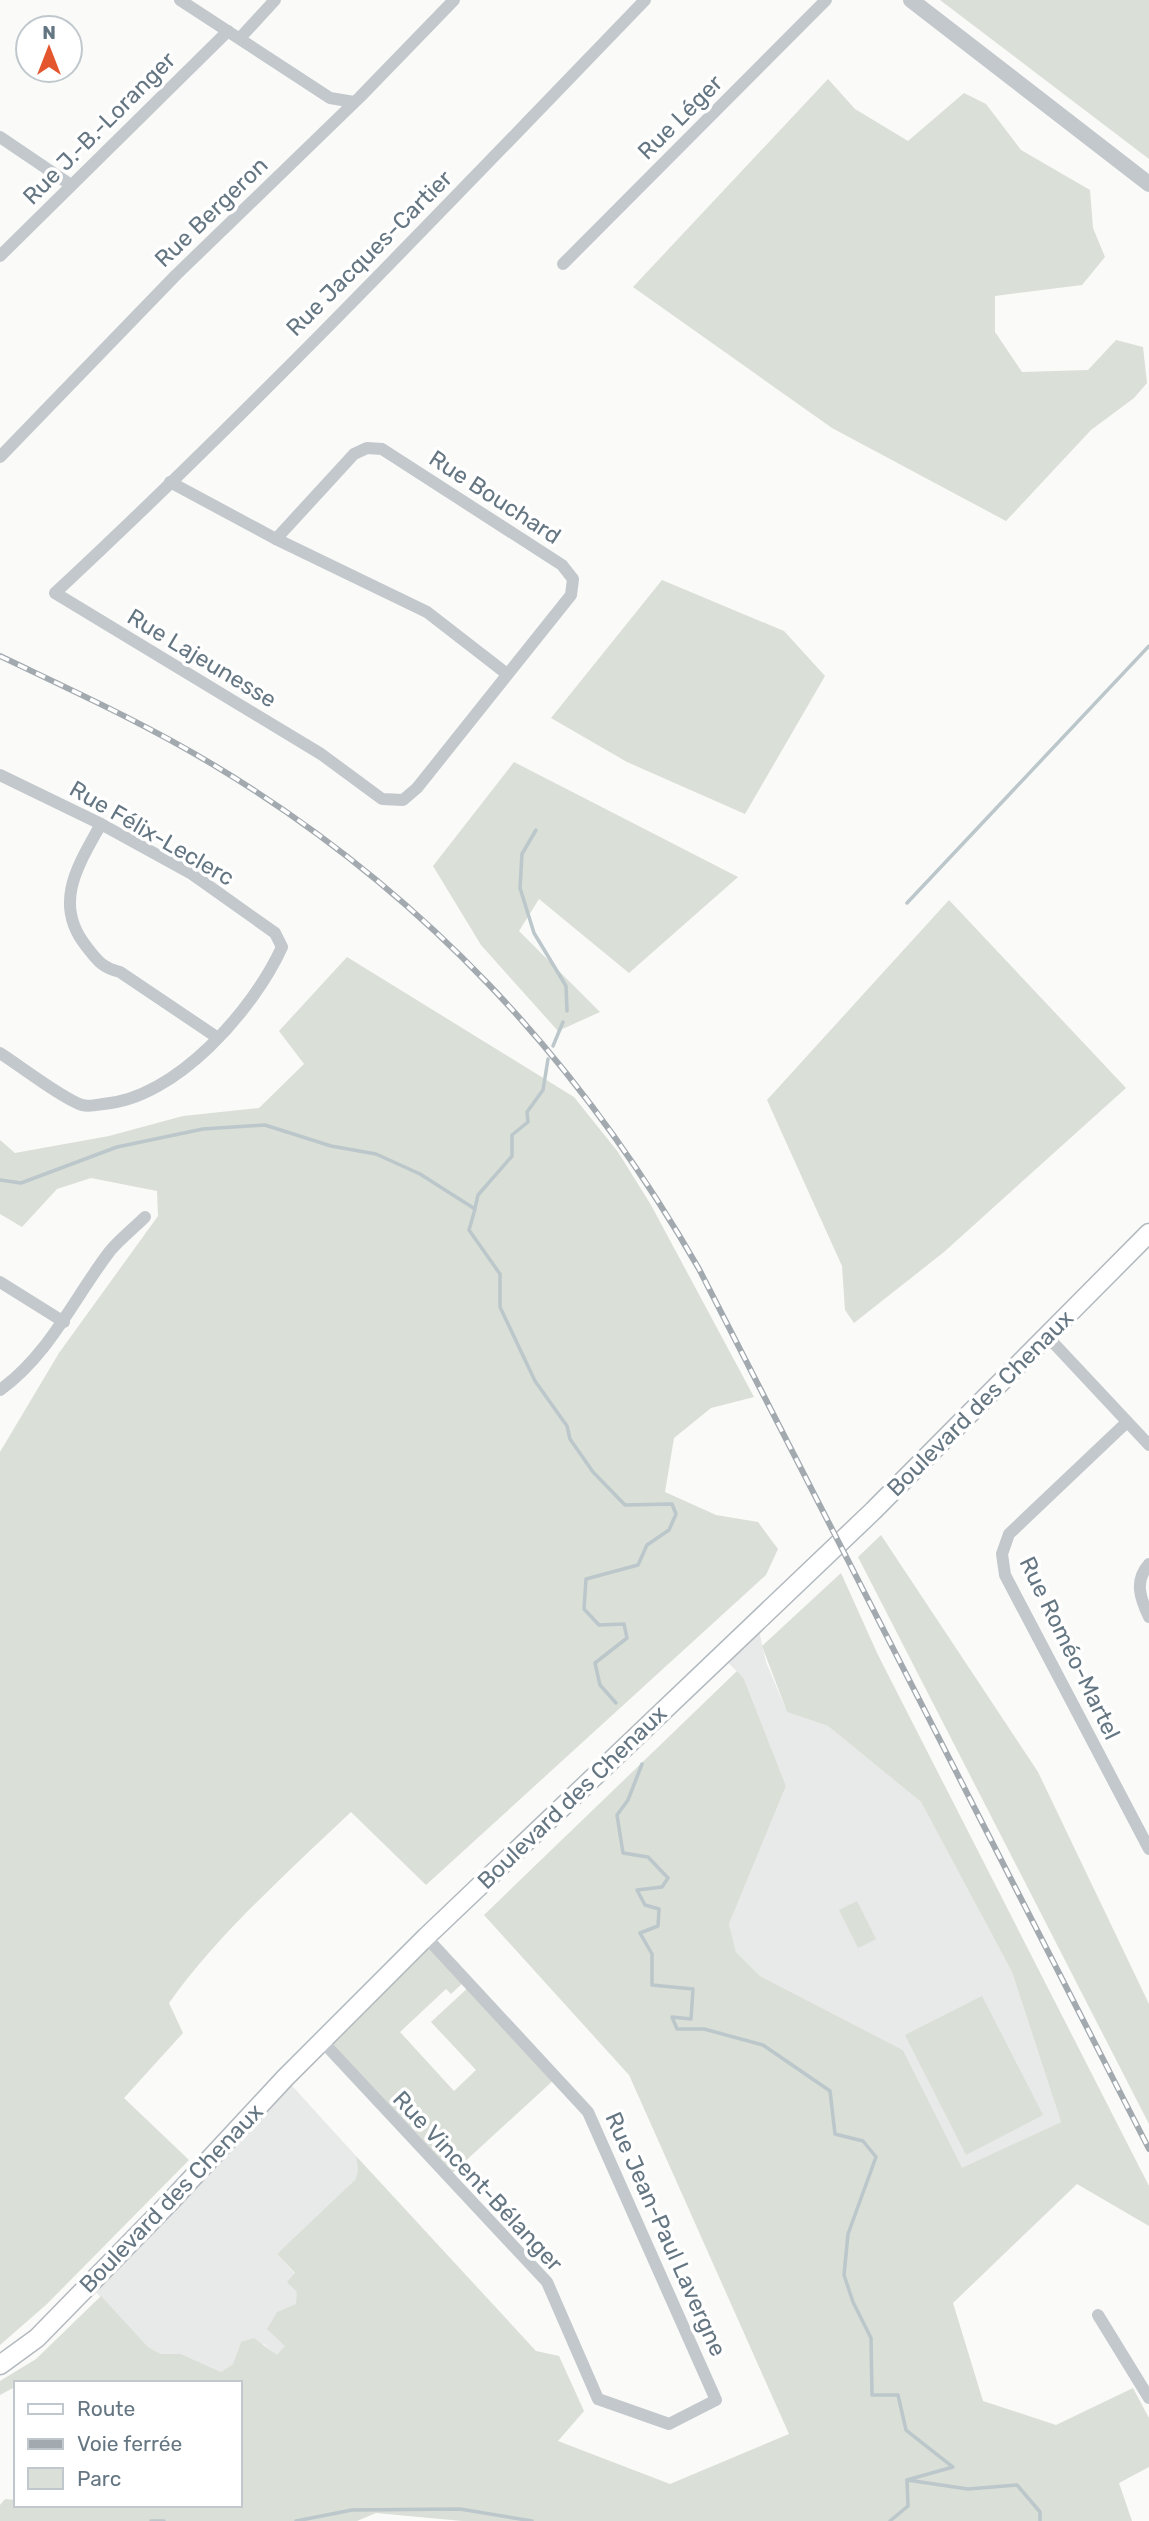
<svg xmlns="http://www.w3.org/2000/svg" width="1149" height="2521" font-family="Rubik,sans-serif">
	<style>
		.built { fill: #e8e9e9 }
		.green { fill: #dadfd7 }
		.lines { fill: none; stroke-linecap: round; stroke-linejoin: round }
		.stream { stroke: #bbc7cb; stroke-width: 3.5 }
		.secondary-casing { stroke: #b3babf; stroke-width: 21 }
		.minor { stroke: #c3c8cc; stroke-width: 12 }
		.tertiary { stroke: #c3c8cc; stroke-width: 16 }
		.secondary { stroke: #fff; stroke-width: 18 }
		.rail-casing { stroke: #a2aab0; stroke-width: 6 }
		.rail { stroke: #fff; stroke-width: 3.5; stroke-dasharray: 10; stroke-linecap: butt }
		.labels { text-anchor: middle; stroke-width: 7; stroke-linejoin: round; paint-order: stroke }
		.street-label { font-size: 23px; fill: #657683; stroke: #fff }
	</style>
	<rect width="100%" height="100%" fill="#fafaf8"/>
	<!-- built -->
	<g class="built">
		<polygon points="758,1626 766,1662 787,1712 828,1726 921,1802 1012,1972 1061,2122 962,2169 903,2050 760,1976 736,1952 729,1924 786,1786 744,1679 724,1658"/>
		<polygon points="285,2078 356,2156 358,2171 355,2180 321,2215 277,2254 295,2274 297,2292 297,2304 277,2312 286,2346 277,2356 264,2344 241,2342 233,2364 221,2372 181,2354 161,2354 148,2347 89,2285"/>
	</g>
	<!-- green -->
	<g class="green">
		<polygon points="940,0 1149,0 1149,159"/>
		<polygon points="828,79 855,109 908,141 964,93 986,104 1021,150 1090,190 1093,228 1105,257 1082,285 995,296 995,332 1022,372 1088,370 1116,340 1143,347 1147,383 1134,398 1091,430 1006,521 832,428 633,287"/>
		<polygon points="662,580 784,631 825,676 745,814 627,762 551,718"/>
		<polygon points="514,762 738,877 629,973 539,899 519,931 600,1012 558,1031 481,945 433,866"/>
		<polygon points="949,900 1126,1088 944,1252 854,1323 845,1310 842,1266 767,1100"/>
		<path d="M347 957 574 1097 618 1152 651 1205 754 1397 711 1408 674 1438 665 1492 716 1515 758 1522 778 1549 766 1575 426 1885 351 1812C288 1872 219 1933 169 2003L183 2033 124 2098 189 2160 47 2304 0 2345V1452L59 1353 158 1216 157 1191 91 1178 57 1189 22 1227 0 1214V1140L15 1153 109 1136 183 1116 259 1108 304 1064 279 1031Z"/>
		<polygon points="881,1535 1038,1772 1149,2004 1149,2124 858,1557"/>
		<polygon points="841,1573 878,1655 1149,2186 1149,2226 1077,2184 953,2303 983,2401 1056,2425 1133,2388 1149,2418 1149,2467 1119,2483 1132,2521 462,2521 376,2513 357,2521 0,2521 0,2505 5,2499 16,2500 16,2505 240,2505 240,2383 16,2383 16,2390 13,2388 0,2395 0,2381 36,2359 101,2296 148,2347 161,2354 181,2354 221,2372 233,2364 241,2342 254,2338 277,2355 285,2346 267,2329 277,2312 296,2304 297,2292 287,2282 295,2273 277,2254 355,2180 358,2171 356,2156 536,2351 559,2356 584,2411 558,2441 670,2484 789,2434 629,2075 484,1915 737,1671 744,1679 786,1786 729,1924 736,1952 760,1976 903,2050 962,2168 1061,2122 1012,1972 921,1802 828,1726 787,1712 762,1646"/>
		<polygon points="857,1901 876,1939 858,1948 839,1910"/>
		<polygon points="426,1937 466,1980 451,1994 446,1989 400,2032 454,2091 476,2070 431,2022 471,1985 557,2077 448,2177 322,2041"/>
		<polygon points="982,1996 1043,2115 966,2155 905,2035"/>
	</g>
	<g class="lines">
		<!-- stream -->
		<g class="stream">
			<polyline points="536,830 522,854 520,888 534,933 566,986 567,1011"/>
			<polyline points="907,903 1149,646"/>
			<polyline points="553,1046 563,1022"/>
			<polyline points="0,1180 21,1183 117,1147 203,1129 265,1125 331,1146 376,1154 420,1174 475,1209 469,1230 500,1274 500,1307 535,1381 567,1426 570,1439 593,1472 625,1505 672,1504 676,1514 669,1530 647,1545 638,1565 586,1579 584,1609 599,1625 624,1624 627,1638 595,1663 600,1685 616,1703"/>
			<polyline points="475,1208 478,1195 512,1156 512,1135 528,1122 527,1112 543,1090 548,1059"/>
			<polyline points="642,1764 628,1800 617,1815 623,1853 648,1857 668,1878 662,1887 637,1890 645,1905 659,1909 658,1926 640,1933 652,1954 652,1985 693,1989 691,2019 672,2017 677,2029 704,2029 763,2045 830,2091 835,2134 863,2141 876,2157 848,2234 844,2275 853,2302 871,2338 872,2395 898,2395 906,2430 953,2467 907,2480 968,2489 1017,2485 1040,2512 1040,2521"/>
			<polyline points="151,2521 164,2521"/>
			<polyline points="296,2521 352,2510 460,2509 532,2521"/>
			<polyline points="890,2521 908,2506 907,2480"/>
		</g>
		<!-- secondary casing -->
		<g class="secondary-casing">
			<polyline id="secondary" points="0,2365 37,2338 168,2204 285,2078 426,1937 873,1511 1149,1233"/>
		</g>
		<!-- minor -->
		<g class="minor">
			<polyline points="180,0 330,98 354,102"/>
			<polyline points="240,38 275,0"/>
			<polyline points="0,137 71,185"/>
			<polyline points="0,256 228,31"/>
			<polyline points="563,264 826,0"/>
			<polyline points="0,457 176,275 360,97 454,0"/>
			<polyline points="170,482 276,539 427,612 507,674"/>
			<path d="M276 539 354 454 367 448 382 449 562 565 573 579 571 595 417 788 403 800 382 799 321 754 55 593C259 403 452 200 645 0"/>
			<path d="M0 775 101 824 192 874 275 933 282 947C254 1009 176 1099 103 1104 97 1105 88 1107 82 1105 63 1099 19 1065 0 1053"/>
			<path d="M101 824C79 864 52 903 86 946 97 960 102 968 120 972L218 1038"/>
			<polyline points="0,1282 64,1322"/>
			<polyline points="1046,1335 1149,1445"/>
			<path d="M0 1390C49 1355 74 1298 110 1251 120 1239 134 1228 145 1217"/>
			<polyline points="1127,1422 1009,1534 1002,1554 1005,1575 1149,1849"/>
			<path d="M1149 1564C1134 1581 1140 1598 1149 1617"/>
			<polyline points="322,2041 547,2282 598,2399 669,2424 716,2400 588,2112 426,1937"/>
			<polyline points="1098,2315 1149,2398"/>
		</g>
		<!-- tertiary -->
		<polyline class="tertiary" points="911,0 1149,184"/>
		<!-- secondary -->
		<use href="#secondary" class="secondary"/>
		<!-- rail casing -->
		<g class="rail-casing">
			<path id="rail" d="M0 656C71 690 144 723 212 764 422 890 578 1058 699 1269L1149 2149"/>
		</g>
		<!-- rail -->
		<use href="#rail" class="rail"/>
	</g>
	<g class="labels">
		<!-- street labels -->
		<g class="street-label">
			<text transform="translate(680 117) rotate(-45)" y="8">Rue Léger</text>
			<text transform="translate(99 128) rotate(-45)" y="8">Rue J.-B.-Loranger</text>
			<text transform="translate(211 212) rotate(-44)" y="8">Rue Bergeron</text>
			<text transform="translate(369 253) rotate(-45)" y="8">Rue Jacques-Cartier</text>
			<text transform="translate(495 497) rotate(33)" y="8">Rue Bouchard</text>
			<text transform="translate(202 658) rotate(31)" y="8">Rue Lajeunesse</text>
			<text transform="translate(152 833) rotate(30)" y="8">Rue Félix-Leclerc</text>
			<text transform="translate(980 1403) rotate(-45)" y="8">Boulevard des Chenaux</text>
			<text transform="translate(1070 1648) rotate(64)" y="8">Rue Roméo-Martel</text>
			<text transform="translate(572 1797) rotate(-44)" y="8">Boulevard des Chenaux</text>
			<text transform="translate(478 2181) rotate(47)" y="8">Rue Vincent-Bélanger</text>
			<text transform="translate(171 2198) rotate(-46)" y="8">Boulevard des Chenaux</text>
			<text transform="translate(666 2234) rotate(66)" y="8">Rue Jean-Paul Lavergne</text>
		</g>
	</g>
	<!-- legend -->
	<rect x="14" y="2381" width="228" height="126" fill="#ffffff" stroke="#c1c8cd" stroke-width="2"/>
	<rect x="28" y="2404" width="35" height="10" fill="#ffffff" stroke="#c1c8cd" stroke-width="2"/>
	<text x="77" y="2416" font-size="21" fill="#657683">Route</text>
	<rect x="28" y="2439" width="35" height="10" fill="#a2aab0" stroke="#c1c8cd" stroke-width="2"/>
	<text x="77" y="2451" font-size="21" fill="#657683">Voie ferrée</text>
	<rect x="28" y="2468" width="35" height="21" fill="#dadfd7" stroke="#c1c8cd" stroke-width="2"/>
	<text x="77" y="2486" font-size="21" fill="#657683">Parc</text>
	<!-- north arrow -->
	<g transform="translate(49 49)"><circle r="33" fill="#ffffff" stroke="#c1c8cd" stroke-width="2"/>
	<path d="M0-5L12 26L0 18L-12 26Z" fill="#e4572e"/>
	<text y="-10" font-size="19" font-weight="bold" text-anchor="middle" fill="#657683">N</text>
	</g>
</svg>
